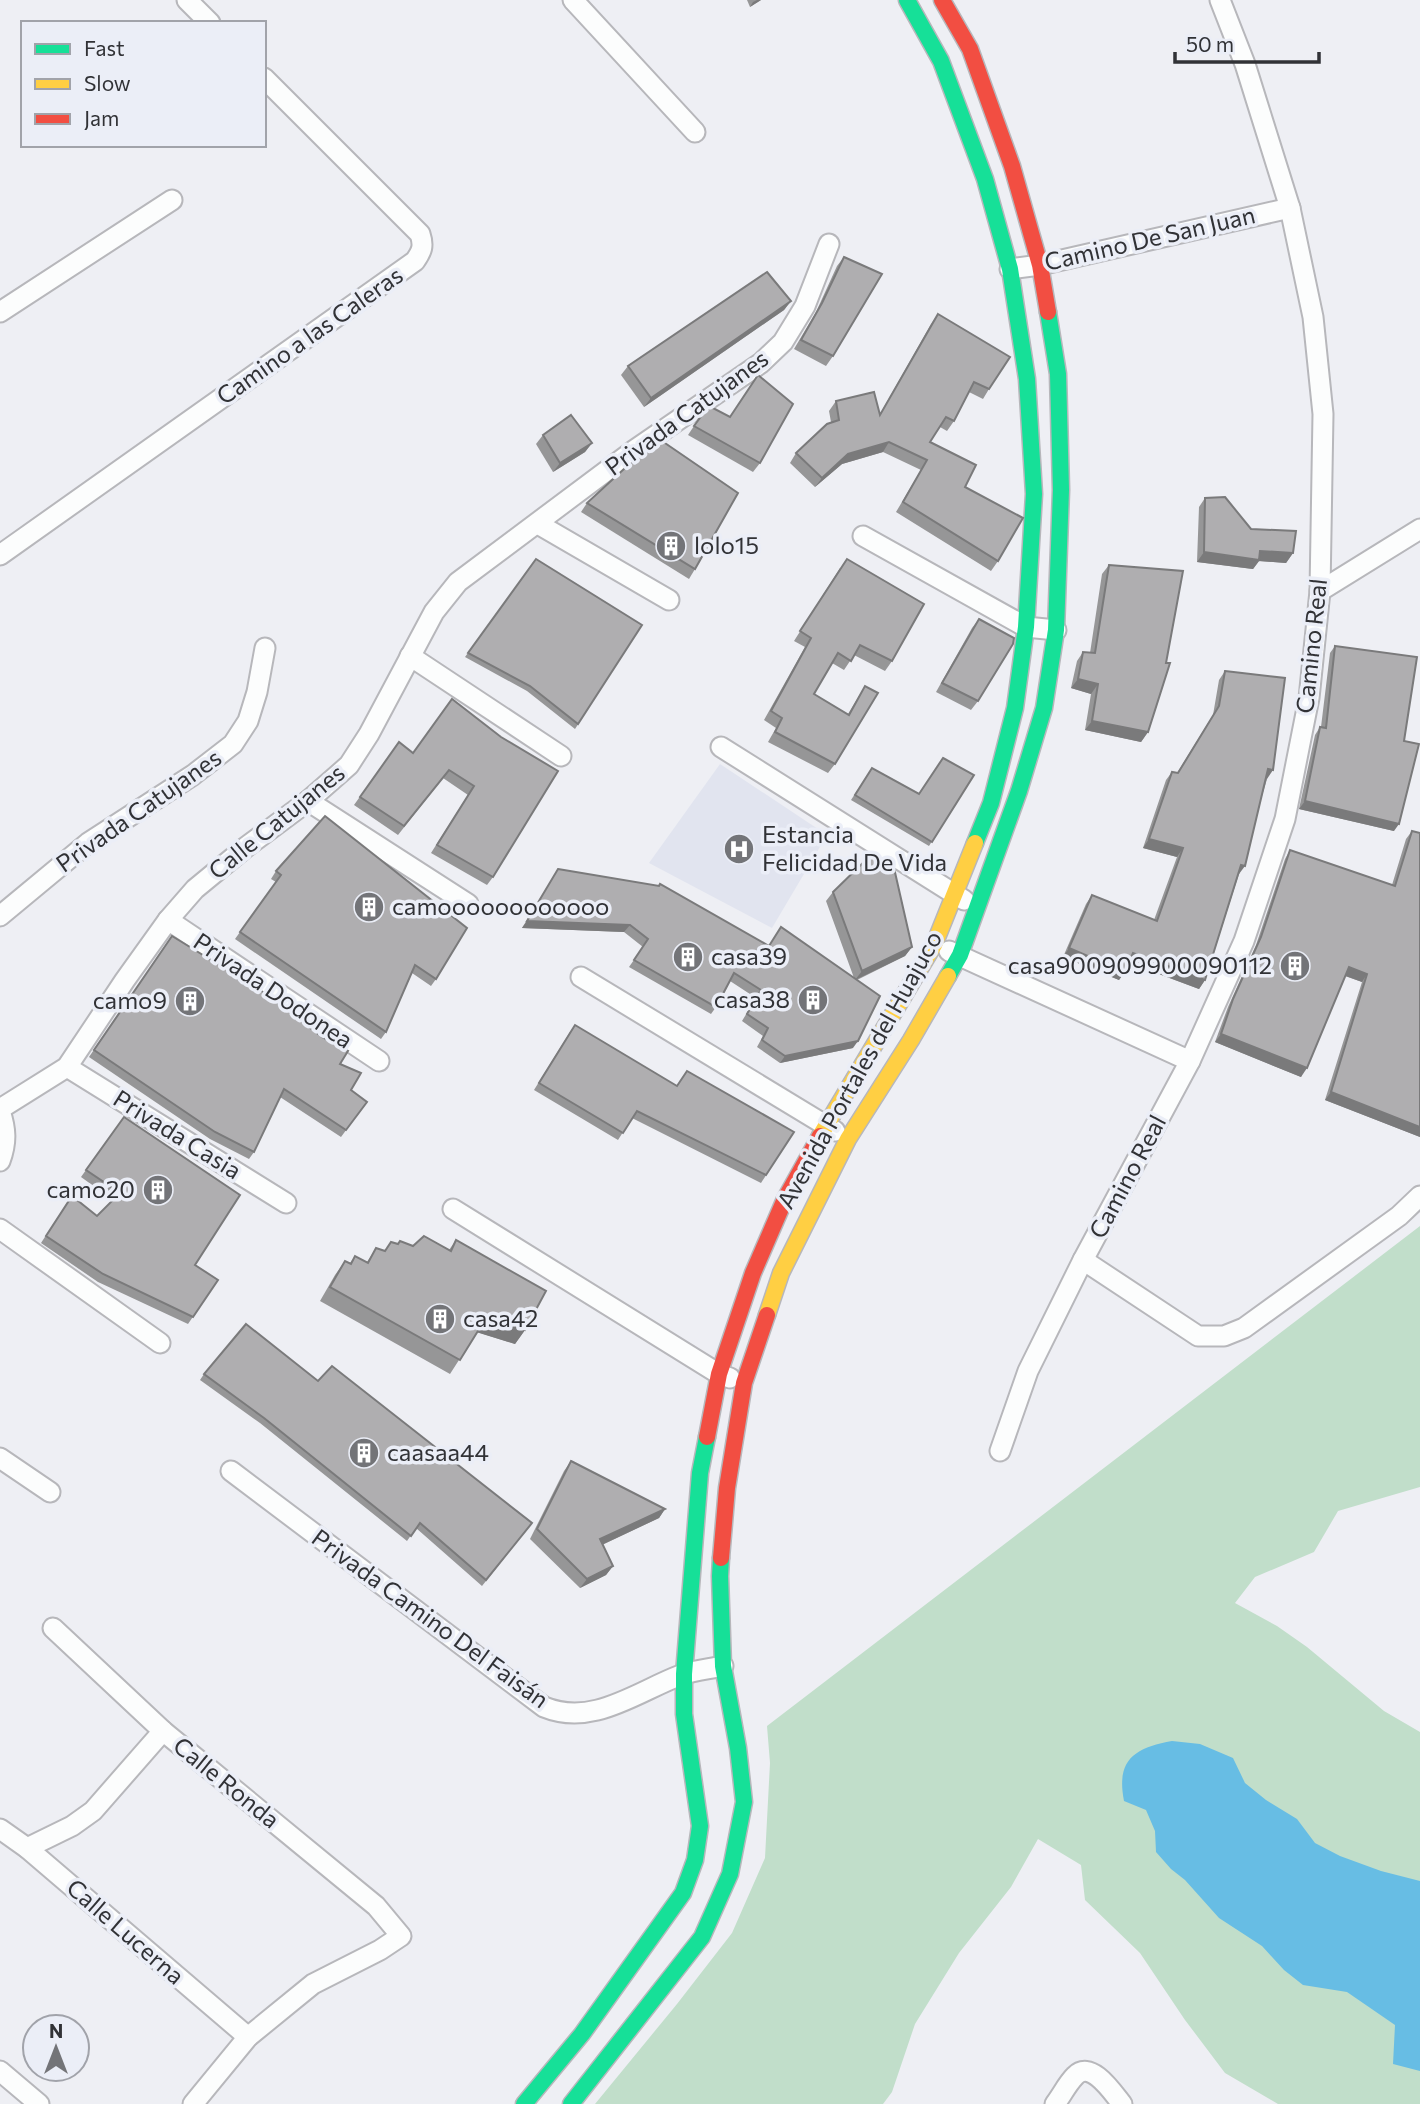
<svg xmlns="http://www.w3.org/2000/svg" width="1420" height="2104" font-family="Commissioner,sans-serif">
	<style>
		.built { fill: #e1e4ef }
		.green { fill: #c1deca }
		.water { fill: #67bde4 }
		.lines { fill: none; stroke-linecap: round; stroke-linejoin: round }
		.street-casing { stroke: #b7b7bb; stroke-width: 23 }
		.fast-casing { stroke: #b7b7bb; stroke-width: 19 }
		.slow-casing { stroke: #b7b7bb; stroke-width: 19 }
		.jam-casing { stroke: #b7b7bb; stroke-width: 19 }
		.street { stroke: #fcfdfd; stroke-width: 19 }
		.fast { stroke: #16e098; stroke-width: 16 }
		.slow { stroke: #ffcf43; stroke-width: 16 }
		.jam { stroke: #f24e42; stroke-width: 16 }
		.wall { fill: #969697 }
		.shaded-wall { fill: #7a7a7b }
		.building { fill: #afaeb0; stroke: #7a7a7b; stroke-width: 2 }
		.labels { text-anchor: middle; stroke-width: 7; stroke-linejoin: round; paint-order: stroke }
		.street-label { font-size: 24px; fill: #313236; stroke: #ebeef7 }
		.poi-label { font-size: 24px; fill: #313236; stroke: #ebeef7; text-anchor: start }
	</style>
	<rect width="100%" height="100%" fill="#eeeff4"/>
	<!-- built -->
	<polygon class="built" points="720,764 827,835 772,928 649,863"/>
	<!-- green -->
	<polygon class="green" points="1420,1226 1420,1487 1338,1511 1314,1552 1255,1577 1235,1603 1277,1626 1307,1647 1384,1711 1420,1732 1420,2104 1278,2104 1225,2073 1185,2020 1140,1953 1085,1900 1081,1865 1038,1839 1011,1887 959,1953 915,2024 892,2092 883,2104 595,2104 677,2004 732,1933 765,1858 770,1763 767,1726"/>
	<!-- water -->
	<path class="water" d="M1172 1741 1200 1744 1233 1758 1245 1783 1266 1800 1297 1819 1315 1843 1340 1856 1381 1871 1420 1881V2071L1393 2064 1395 2025 1347 1992 1303 1985 1284 1970 1262 1946 1219 1918 1185 1880 1171 1869 1156 1852 1155 1831 1146 1810 1124 1801C1116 1760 1134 1748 1172 1741Z"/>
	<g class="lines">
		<!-- street casing -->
		<g class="street-casing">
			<g id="street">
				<polyline points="187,0 210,23"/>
				<polyline points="573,0 695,132"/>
				<polyline points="1010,269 1040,265 1290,208"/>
				<polyline points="0,312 172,200"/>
				<polyline points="538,524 669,600"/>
				<polyline points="863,536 1026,627 1056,630"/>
				<path d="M0 555 415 261C422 251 424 246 420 234L264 78"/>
				<polyline points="1320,591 1420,529"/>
				<polyline points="410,656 561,756"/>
				<polyline points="721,747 964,900"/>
				<polyline points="308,801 468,904"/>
				<polyline points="0,916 88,843 193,775 233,744 248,721 257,692 265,648"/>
				<polyline points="168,920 379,1061"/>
				<polyline points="949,951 1190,1061"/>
				<polyline points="581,977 835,1131"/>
				<polyline points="67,1067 286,1203"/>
				<polyline points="0,1109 67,1067 125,980 168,920 195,889 246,847 308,801 349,765 369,734 434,612 458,582 633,451 761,363 783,342 805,306 829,244"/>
				<path d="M0 1111C6 1129 7 1142 0 1161"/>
				<polyline points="453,1209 719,1374 730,1378"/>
				<polyline points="0,1229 160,1343"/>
				<polyline points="1083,1260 1198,1336 1224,1336 1244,1328 1399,1216 1420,1196"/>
				<polyline points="1000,1451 1028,1371 1083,1260 1190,1061 1244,941 1285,819 1309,698 1320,591 1323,414 1313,317 1290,208 1245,64 1220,0"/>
				<polyline points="0,1458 50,1492"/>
				<path d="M231 1471 544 1707C593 1727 636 1692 681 1675 694 1670 709 1669 723 1666"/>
				<polyline points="53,1628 163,1731 376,1906 401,1936 380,1950 313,1984 248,2037 193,2104"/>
				<polyline points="0,1829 27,1848 248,2037"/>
				<polyline points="27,1848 72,1826 93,1811 163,1731"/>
				<polyline points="0,2071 39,2104"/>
				<path d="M1055 2104C1062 2095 1067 2084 1075 2076 1091 2059 1113 2093 1122 2104"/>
			</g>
		</g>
		<!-- fast casing -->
		<g class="fast-casing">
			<g id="fast">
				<polyline points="907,0 941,61 985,179 1010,269 1027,379 1034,494 1026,627 1015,708 991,803 975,843"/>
				<polyline points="948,976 960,955 1019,791 1044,708 1056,630 1061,490 1058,374 1048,312"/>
				<polyline points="524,2104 582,2034 683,1893 695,1860 700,1826 684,1714 684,1674 700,1473 707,1437"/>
				<polyline points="571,2104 702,1937 730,1874 744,1802 738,1748 723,1666 720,1576 721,1558"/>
			</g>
		</g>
		<!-- slow casing -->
		<g class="slow-casing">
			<g id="slow">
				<polyline points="820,1136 934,945 975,843"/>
				<polyline points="767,1315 781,1273 848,1139 911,1040 948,976"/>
			</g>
		</g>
		<!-- jam casing -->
		<g class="jam-casing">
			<g id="jam">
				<polyline points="942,0 970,49 1012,166 1040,265 1048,312"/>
				<polyline points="707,1437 719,1374 753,1273 785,1199 820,1136"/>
				<polyline points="721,1558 727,1488 744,1383 767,1315"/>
			</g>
		</g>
		<!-- street -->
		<use href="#street" class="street"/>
		<!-- fast -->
		<use href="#fast" class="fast"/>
		<!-- slow -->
		<use href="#slow" class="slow"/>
		<!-- jam -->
		<use href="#jam" class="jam"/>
	</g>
	<!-- wall -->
	<g class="wall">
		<polygon points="747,0 761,0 750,7"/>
		<polygon points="844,257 833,356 826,366 794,349 816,312 837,266"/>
		<polygon points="791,301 784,310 644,407 621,375 628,366"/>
		<polygon points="938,314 989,389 983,399 969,392 954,421 947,431 940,427 930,442 965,487 998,561 991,571 896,512 921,470 883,452 842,464 815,487 790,463 796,453 831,422 829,411 836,401 880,414 931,324"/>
		<polygon points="694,426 760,463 753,472 688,435"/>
		<polygon points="543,435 592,443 585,452 553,472 536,444"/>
		<polygon points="1205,498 1251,529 1293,553 1286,563 1259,561 1253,569 1197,562 1199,507"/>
		<polygon points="587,503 695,569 689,579 581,512"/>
		<polygon points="536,559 642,625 575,729 527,691 465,657"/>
		<polygon points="1109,565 1148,732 1141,742 1085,730 1091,694 1071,688 1077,661 1083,652 1090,653 1102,574"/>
		<polygon points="840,568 892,661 885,671 854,655 844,670 832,663 814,694 848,714 865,686 835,764 828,773 768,742 776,728 764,720 805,647 794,641"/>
		<polygon points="979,619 978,701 971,710 936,692 972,628"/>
		<polygon points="1335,646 1404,741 1394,831 1299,809 1315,735 1320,727 1321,727 1330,653"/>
		<polygon points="1225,671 1267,779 1239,874 1205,980 1199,989 1129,963 1119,980 1063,957 1086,904 1092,895 1154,920 1177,857 1143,848 1166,780 1172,772 1177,773 1213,715 1219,680"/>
		<polygon points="501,737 493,877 487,885 431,853 468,795 443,778 398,835 354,805 399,742 413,753"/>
		<polygon points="872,768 919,794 974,775 929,846 851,800"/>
		<polygon points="1412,831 1420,1137 1325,1100 1362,982 1345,976 1301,1077 1215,1042 1228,1007 1256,945 1285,859 1290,850 1392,885 1406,839"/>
		<polygon points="558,869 769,945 854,978 826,901 833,892 912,947 905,956 857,980 853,1048 780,1063 757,1047 763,1036 742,1021 756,998 730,981 716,1007 711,1014 629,967 643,947 624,932 522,928"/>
		<polygon points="276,871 436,979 431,986 412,973 386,1032 381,1039 235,939 276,882 271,879"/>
		<polygon points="172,936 340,1064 351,1090 367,1102 341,1137 280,1097 254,1152 249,1159 210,1139 89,1057"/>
		<polygon points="570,1032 677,1086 794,1132 761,1183 632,1118 618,1140 534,1090"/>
		<polygon points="124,1117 195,1265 218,1280 188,1324 98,1282 41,1243 67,1203 97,1216 113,1200 81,1177"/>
		<polygon points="456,1240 525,1330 515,1344 477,1332 450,1374 320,1301 335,1275 345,1261 350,1263 355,1256 367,1262 376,1248 384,1251 413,1246 449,1250"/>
		<polygon points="204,1374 318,1381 532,1523 482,1586 416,1528 407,1541 260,1423 200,1380"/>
		<polygon points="571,1461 665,1509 659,1518 602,1545 613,1566 606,1575 580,1588 530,1539 564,1471"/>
	</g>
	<!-- shaded-wall -->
	<g class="shaded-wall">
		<polygon points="757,0 761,0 750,7 753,2"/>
		<polygon points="791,301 784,310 644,407 651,398"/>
		<polygon points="889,442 883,452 842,464 815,487 822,478 848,454"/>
		<polygon points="592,443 585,452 553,472 560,463"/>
		<polygon points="1260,551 1293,553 1286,563 1259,561 1253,569 1197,562 1204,552"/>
		<polygon points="1078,679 1098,684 1091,694 1071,688"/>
		<polygon points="1092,721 1148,732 1141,742 1085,730"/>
		<polygon points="1268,769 1273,770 1267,779 1262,778"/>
		<polygon points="1305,801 1399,824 1394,831 1299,809"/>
		<polygon points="1149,839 1183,848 1177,857 1143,848"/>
		<polygon points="1241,865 1245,866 1239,874 1235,873"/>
		<polygon points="527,921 630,925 624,932 522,928"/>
		<polygon points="912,947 905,956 855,980 862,971"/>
		<polygon points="1069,948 1125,972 1119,980 1063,957"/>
		<polygon points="1133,953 1205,980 1199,989 1127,962"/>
		<polygon points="1349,967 1367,974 1362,982 1343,975"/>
		<polygon points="1221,1034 1307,1068 1301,1077 1215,1042"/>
		<polygon points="858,1041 853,1048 780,1063 785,1056"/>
		<polygon points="1331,1092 1420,1127 1420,1137 1325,1100"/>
		<polygon points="486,1318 525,1330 515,1344 476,1332"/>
		<polygon points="665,1509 659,1518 593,1549 600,1539"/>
		<polygon points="613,1566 606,1575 580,1588 587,1579"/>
	</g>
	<!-- building -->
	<g class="building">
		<polygon points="844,257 882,274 833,356 801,340 822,303"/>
		<polygon points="767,272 791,301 651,398 628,366"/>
		<polygon points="938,314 1010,357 989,389 974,382 954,421 946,417 930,442 976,465 965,487 1023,518 998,561 903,502 927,460 889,442 848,454 822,478 796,453 827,424 839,420 836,401 874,392 880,415"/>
		<polygon points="758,375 793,404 760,463 694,426 705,411 711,407 730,417"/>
		<polygon points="571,415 592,443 560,463 543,435"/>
		<polygon points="662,441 738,493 695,569 587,503 625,468"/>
		<polygon points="1225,497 1251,529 1296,531 1293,553 1260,551 1259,560 1204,552 1205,498"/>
		<polygon points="536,559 642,625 578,724 530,686 468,653"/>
		<polygon points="847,559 924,604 892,661 860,645 851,661 838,653 814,694 849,715 865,686 878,693 835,764 775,732 782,718 771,711 811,638 800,631"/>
		<polygon points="1109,565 1183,571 1166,663 1170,663 1148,732 1092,721 1098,684 1078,679 1083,652 1095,653"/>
		<polygon points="979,619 1014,638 1013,644 978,701 942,683"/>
		<polygon points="1335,646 1417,657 1404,741 1419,744 1399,824 1305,801 1320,727 1326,728"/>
		<polygon points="1225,671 1285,678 1273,770 1268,769 1245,866 1241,865 1205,980 1133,953 1125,972 1069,948 1092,895 1157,921 1183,848 1149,839 1172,772 1178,773 1219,706"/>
		<polygon points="452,699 501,737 558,771 493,877 437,845 474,786 449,770 404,826 360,797 399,742 413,753"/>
		<polygon points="943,758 974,775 932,842 855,795 872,768 919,794"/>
		<polygon points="325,816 467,928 436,979 415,965 386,1032 240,932 281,875 276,871"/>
		<polygon points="1412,831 1420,833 1420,1127 1331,1092 1367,974 1349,967 1307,1068 1221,1034 1233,999 1261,937 1290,850 1395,886"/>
		<polygon points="870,856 894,868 912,947 862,971 833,892"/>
		<polygon points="558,869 659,886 660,884 769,946 781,927 880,996 858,1041 785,1056 762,1040 768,1028 747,1014 761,990 734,973 716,1007 634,960 648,939 630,925 527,921"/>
		<polygon points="172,936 263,992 322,1037 348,1051 340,1064 361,1073 351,1090 367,1102 346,1130 284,1089 254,1152 215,1132 94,1050"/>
		<polygon points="575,1025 677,1086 687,1071 794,1132 766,1175 637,1111 623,1133 539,1083"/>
		<polygon points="124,1117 240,1195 195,1265 218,1280 193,1317 103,1274 46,1236 72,1196 97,1216 120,1193 86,1170"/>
		<polygon points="424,1236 451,1251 456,1240 546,1291 525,1330 486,1318 460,1360 330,1287 345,1261 351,1264 355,1256 368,1263 376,1248 385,1251 391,1242 398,1244 400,1241 413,1246"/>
		<polygon points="246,1324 318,1381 332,1366 532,1523 486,1580 420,1523 411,1536 264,1418 204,1374"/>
		<polygon points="571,1461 665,1509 600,1539 613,1566 587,1579 537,1529"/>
	</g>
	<!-- icons -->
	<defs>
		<g id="building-disc" transform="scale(1.575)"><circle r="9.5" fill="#737478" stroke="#ebeef7"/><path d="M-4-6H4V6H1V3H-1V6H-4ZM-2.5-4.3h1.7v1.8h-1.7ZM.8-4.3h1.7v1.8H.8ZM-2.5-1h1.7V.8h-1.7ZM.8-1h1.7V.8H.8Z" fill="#fff"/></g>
		<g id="hospital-disc" transform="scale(1.575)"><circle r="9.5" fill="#737478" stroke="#ebeef7"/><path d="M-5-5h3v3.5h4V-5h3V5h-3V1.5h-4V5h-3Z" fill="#fff"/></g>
	</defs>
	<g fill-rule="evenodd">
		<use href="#building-disc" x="671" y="546"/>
		<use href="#hospital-disc" x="739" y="849"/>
		<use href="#building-disc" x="369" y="907"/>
		<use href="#building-disc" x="688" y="957"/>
		<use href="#building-disc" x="1295" y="966"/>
		<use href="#building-disc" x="813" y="1000"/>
		<use href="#building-disc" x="190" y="1001"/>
		<use href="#building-disc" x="158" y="1190"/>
		<use href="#building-disc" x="440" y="1319"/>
		<use href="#building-disc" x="364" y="1453"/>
	</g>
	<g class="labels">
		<!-- street labels -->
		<g class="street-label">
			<text transform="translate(1150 239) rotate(-13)" y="8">Camino De San Juan</text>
			<text transform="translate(310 336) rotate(-35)" y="8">Camino a las Caleras</text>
			<text transform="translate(687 413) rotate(-36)" y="8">Privada Catujanes</text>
			<text transform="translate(1312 646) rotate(-84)" y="8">Camino Real</text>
			<text transform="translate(139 811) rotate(-35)" y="8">Privada Catujanes</text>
			<text transform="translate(277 822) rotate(-39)" y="8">Calle Catujanes</text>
			<text transform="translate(273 991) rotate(34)" y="8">Privada Dodonea</text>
			<text transform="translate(860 1070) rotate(-61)" y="8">Avenida Portales del Huajuco</text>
			<text transform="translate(177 1135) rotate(32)" y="8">Privada Casia</text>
			<text transform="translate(1128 1177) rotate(-62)" y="8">Camino Real</text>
			<text transform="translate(430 1619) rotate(36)" y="8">Privada Camino Del Faisán</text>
			<text transform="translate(226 1783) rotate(39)" y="8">Calle Ronda</text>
			<text transform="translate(125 1932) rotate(41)" y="8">Calle Lucerna</text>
		</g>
		<!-- poi labels -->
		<g class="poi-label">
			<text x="694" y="554">lolo15</text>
			<text x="762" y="843">Estancia<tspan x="762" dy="28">Felicidad De Vida</tspan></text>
			<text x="392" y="915">camoooooooooooo</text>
			<text x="711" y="965">casa39</text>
			<text x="1272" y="974" text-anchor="end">casa900909900090112</text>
			<text x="790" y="1008" text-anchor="end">casa38</text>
			<text x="167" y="1009" text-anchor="end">camo9</text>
			<text x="135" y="1198" text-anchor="end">camo20</text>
			<text x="463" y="1327">casa42</text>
			<text x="387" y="1461">caasaa44</text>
		</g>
	</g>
	<!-- legend -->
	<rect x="21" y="21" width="245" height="126" fill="#ebeef7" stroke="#a1a3aa" stroke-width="2"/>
	<rect x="35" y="44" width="35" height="10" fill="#16e098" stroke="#a1a3aa" stroke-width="2"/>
	<text x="84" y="56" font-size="21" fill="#313236">Fast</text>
	<rect x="35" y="79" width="35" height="10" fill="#ffcf43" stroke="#a1a3aa" stroke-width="2"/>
	<text x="84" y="91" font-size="21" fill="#313236">Slow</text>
	<rect x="35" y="114" width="35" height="10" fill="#f24e42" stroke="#a1a3aa" stroke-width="2"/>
	<text x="84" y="126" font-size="21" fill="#313236">Jam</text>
	<!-- north arrow -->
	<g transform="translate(56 2048)"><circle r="33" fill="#ebeef7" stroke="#a1a3aa" stroke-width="2"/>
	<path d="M0-5L12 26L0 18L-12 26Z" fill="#737478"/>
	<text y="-10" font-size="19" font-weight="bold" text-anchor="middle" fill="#313236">N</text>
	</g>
	<!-- scale -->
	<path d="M1175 52v10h144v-10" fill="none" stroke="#313236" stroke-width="3.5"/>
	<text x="1186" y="52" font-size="21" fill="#313236" stroke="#ebeef7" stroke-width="5" paint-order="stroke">50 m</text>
</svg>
